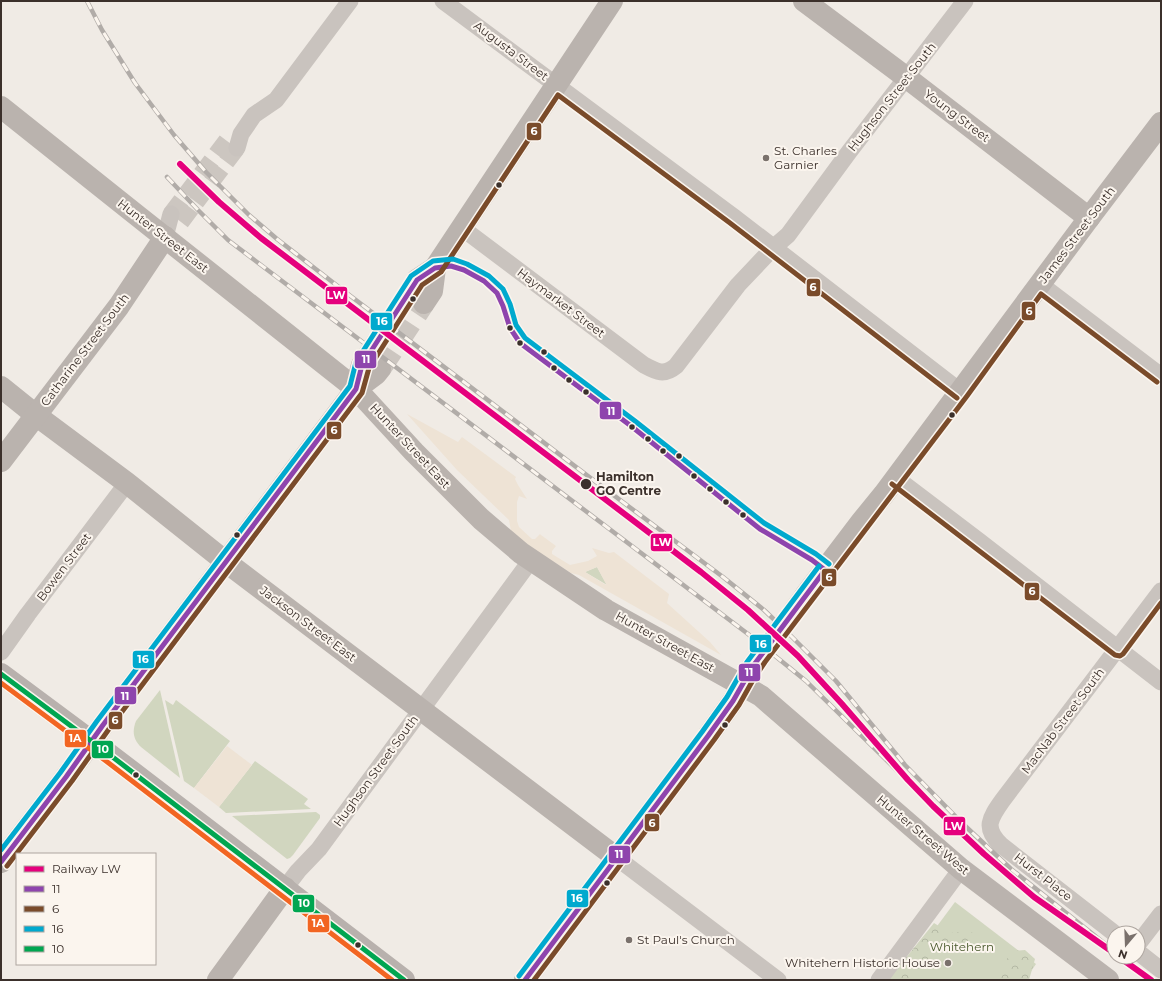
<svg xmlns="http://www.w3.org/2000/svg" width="1162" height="981" font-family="Montserrat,sans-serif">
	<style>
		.green { fill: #d1d6bf }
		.forest { fill: url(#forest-crowns) }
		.plaza { fill: #eee3d5; fill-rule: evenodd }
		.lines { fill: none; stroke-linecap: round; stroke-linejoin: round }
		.street-tunnel { stroke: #ccc6c0; stroke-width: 17; stroke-dasharray: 17 8; stroke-linecap: butt }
		.secondary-tunnel { stroke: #ccc6c0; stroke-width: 22; stroke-dasharray: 22 11; stroke-linecap: butt }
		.street { stroke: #c9c3be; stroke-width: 17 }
		.secondary { stroke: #bab3ae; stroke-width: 22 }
		.primary { stroke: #b8b1ad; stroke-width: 22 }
		.rail-casing { stroke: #b1aca8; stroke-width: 4.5 }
		.rail { stroke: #fbf5ee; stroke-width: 3; stroke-dasharray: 9; stroke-linecap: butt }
		.bus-1-casing { stroke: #fbf5ee; stroke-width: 8 }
		.bus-2-casing { stroke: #fbf5ee; stroke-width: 8 }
		.bus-3-casing { stroke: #fbf5ee; stroke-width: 8 }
		.bus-4-casing { stroke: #fbf5ee; stroke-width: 8 }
		.bus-5-casing { stroke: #fbf5ee; stroke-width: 8 }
		.bus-1 { stroke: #8e44ad; stroke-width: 5 }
		.bus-2 { stroke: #7a4b2a; stroke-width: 5 }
		.bus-3 { stroke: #00a9ce; stroke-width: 5 }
		.bus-4 { stroke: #00a651; stroke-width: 5 }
		.bus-5 { stroke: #f26522; stroke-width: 5 }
		.rail-1-casing { stroke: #fbf5ee; stroke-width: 9 }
		.rail-1 { stroke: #e5007d; stroke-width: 6 }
		.poi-dot { fill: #7a716c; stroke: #fbf5ee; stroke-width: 1.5 }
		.bus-dot { fill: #3b302b; stroke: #fbf5ee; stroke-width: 1.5 }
		.labels { text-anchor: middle; stroke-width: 4; stroke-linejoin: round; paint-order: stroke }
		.street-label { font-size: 12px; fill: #3b302b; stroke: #fbf5ee }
		.poi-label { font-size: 12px; fill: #3b302b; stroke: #fbf5ee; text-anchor: start }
		.stop-label { font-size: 12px; font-weight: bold; fill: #3b302b; stroke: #fbf5ee; text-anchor: start }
		.park-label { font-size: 12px; fill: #4a5a2e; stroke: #fbf5ee }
		.line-badge { stroke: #fbf5ee; stroke-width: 1.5 }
		.badge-label { font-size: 11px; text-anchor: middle; font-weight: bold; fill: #fff }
	</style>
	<defs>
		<pattern id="forest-crowns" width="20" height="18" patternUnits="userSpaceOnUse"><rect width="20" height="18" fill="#d1d6bf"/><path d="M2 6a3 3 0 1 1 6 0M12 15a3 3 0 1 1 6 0" fill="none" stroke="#b4b8a4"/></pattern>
	</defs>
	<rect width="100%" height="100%" fill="#f0ebe5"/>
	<!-- green -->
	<g class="green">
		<polygon points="597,567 607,585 585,572"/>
		<path d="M160 690 180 778 141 747C133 739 132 731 136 721Z"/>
		<polygon points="165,700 173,705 176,700 230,741 194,788 184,781"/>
		<polygon points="255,761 308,799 304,804 311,809 226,813 219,807"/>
		<polygon points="316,812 320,815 320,818 293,855 290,858 287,859 232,816"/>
		<polygon points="955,902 1036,964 1025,980 897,980"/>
	</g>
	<!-- forest -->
	<g class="forest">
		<polygon points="934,923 950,933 971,931 977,939 970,949 958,959 938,952 919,970 911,980 884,980 892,975"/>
		<polygon points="1025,950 1035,959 1029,980 995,980 1006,960 1014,951"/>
	</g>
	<!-- plaza -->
	<g class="plaza">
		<path d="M407 414 458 442 462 437 516 477 515 479 518 485 527 499 519 496 517 502V521L519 527 532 539H535L540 534 541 535 556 546 552 551V554L570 565 588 561 597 556 592 548 609 553 614 552 669 594 667 603 710 642 721 655 579 575 571 573 527 545 511 531 509 520 457 470ZM597 567 606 584V585L585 572Z"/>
		<polygon points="227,746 252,765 219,807 194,788"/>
	</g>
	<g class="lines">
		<!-- street-tunnel -->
		<g class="street-tunnel">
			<polyline points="171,214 227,140"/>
			<polyline points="181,222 237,148"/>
		</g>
		<!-- secondary-tunnel -->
		<g class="secondary-tunnel">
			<polyline points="366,359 410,292"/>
			<polyline points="380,369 424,303"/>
			<polyline points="753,666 805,596"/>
		</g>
		<!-- street -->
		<g class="street">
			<polyline points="443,1 734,217 961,392"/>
			<polyline points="237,148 241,134 254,115 276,100 350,1"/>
			<path d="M462 228 644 365C657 372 664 376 676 366L738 285 773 248 788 235 849 152 965 1"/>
			<polyline points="165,237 171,214"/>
			<polyline points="1040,284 1161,376"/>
			<polyline points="896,478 979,541 1161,682"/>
			<polyline points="1,652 28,614 127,483"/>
			<polyline points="617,858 778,980"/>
			<polyline points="285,888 298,871 319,849 531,560"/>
			<path d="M1114 933 1001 845C983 828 990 818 1002 801L1161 591"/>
			<polyline points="1138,944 1161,914"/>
			<polyline points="1138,952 1161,970"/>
			<polyline points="879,980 961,869"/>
		</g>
		<!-- secondary -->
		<g class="secondary">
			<polyline points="804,1 907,78 1089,218"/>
			<polyline points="1,107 139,217 356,389 414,452 481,519 521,553 606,610 761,696 961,869 1108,980"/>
			<polyline points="410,292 417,280 435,268 612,1"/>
			<polyline points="424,303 432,291 435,268"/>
			<polyline points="1,387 37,416 127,483 226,562 617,858"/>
			<polyline points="356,389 362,365 366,359"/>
			<polyline points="1,461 119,306 165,237"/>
			<polyline points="805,596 862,521 884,494 1089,218 1161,123"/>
			<path d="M1 862C35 816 72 772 103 725L356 389 376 374 380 369"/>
			<polyline points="218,980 285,888"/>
			<polyline points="525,980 708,736 733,701 753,666"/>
		</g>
		<!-- primary -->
		<polyline class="primary" points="1,674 110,755 404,980"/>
		<!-- rail casing -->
		<g class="rail-casing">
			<g id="rail">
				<polyline points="87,1 102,30 135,83 174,135 206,172 249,215 277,239 344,291 588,476 723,577 764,610 783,628 836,681 905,765 962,823 1011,869 1114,951"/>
				<polyline points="167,177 198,210 228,240 748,634 806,681 933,806"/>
				<polyline points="1122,957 1147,977"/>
			</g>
		</g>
		<!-- rail -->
		<use href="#rail" class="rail"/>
		<!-- bus-1 casing -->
		<g class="bus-1-casing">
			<g id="bus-1">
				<polyline points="1,862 66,777 103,725 356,389 362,365 417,280 435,268 451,266 464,270 484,281 497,293 503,306 510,328 520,343 631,426 760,529 812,560 825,570"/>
				<polyline points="525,980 708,736 733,701 753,666 825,570"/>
			</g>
		</g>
		<!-- bus-2 casing -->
		<g class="bus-2-casing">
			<g id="bus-2">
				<polyline points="892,484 1115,655 1120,656 1123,654 1161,603"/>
				<polyline points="7,866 72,781 109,729 362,393 369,368 422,285 441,272 558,95 730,223 957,398"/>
				<polyline points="534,980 714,740 739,705 753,680 765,662 967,396 1041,294 1157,382"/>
			</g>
		</g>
		<!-- bus-3 casing -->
		<g class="bus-3-casing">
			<g id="bus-3">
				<polyline points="1,850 60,773 97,721 350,386 356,362 411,276 433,261 453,259 467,264 489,276 503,289 510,304 516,325 525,338 635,421 764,523 816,554 829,564"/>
				<polyline points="519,976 702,732 727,697 747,662 819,566"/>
			</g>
		</g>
		<!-- bus-4 casing -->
		<g class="bus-4-casing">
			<polyline id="bus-4" points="1,674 110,755 404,980"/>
		</g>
		<!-- bus-5 casing -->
		<g class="bus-5-casing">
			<polyline id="bus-5" points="1,683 106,761 392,980"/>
		</g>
		<!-- bus-1 -->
		<use href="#bus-1" class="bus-1"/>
		<!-- bus-2 -->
		<use href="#bus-2" class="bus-2"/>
		<!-- bus-3 -->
		<use href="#bus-3" class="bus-3"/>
		<!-- bus-4 -->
		<use href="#bus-4" class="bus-4"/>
		<!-- bus-5 -->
		<use href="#bus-5" class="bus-5"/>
		<!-- rail-1 casing -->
		<g class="rail-1-casing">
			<g id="rail-1">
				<polyline points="180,164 219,202 261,238 701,572 748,610 798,656 842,704 908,780 933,806 984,854 1034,897 1114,953"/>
				<polyline points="1119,957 1151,980"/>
			</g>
		</g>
		<!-- rail-1 -->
		<use href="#rail-1" class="rail-1"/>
	</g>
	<!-- markers -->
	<g class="poi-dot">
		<circle cx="766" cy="158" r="4"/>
		<circle cx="629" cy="940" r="4"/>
		<circle cx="948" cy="963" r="4"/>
	</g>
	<g class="bus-dot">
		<circle cx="499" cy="185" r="3.5"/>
		<circle cx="413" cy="299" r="3.5"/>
		<circle cx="510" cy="328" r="3.5"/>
		<circle cx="520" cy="343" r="3.5"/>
		<circle cx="544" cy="352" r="3.5"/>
		<circle cx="554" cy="368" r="3.5"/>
		<circle cx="569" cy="380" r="3.5"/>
		<circle cx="586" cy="392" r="3.5"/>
		<circle cx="952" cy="415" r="3.5"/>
		<circle cx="632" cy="427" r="3.5"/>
		<circle cx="648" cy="439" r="3.5"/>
		<circle cx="663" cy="451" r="3.5"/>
		<circle cx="679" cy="456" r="3.5"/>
		<circle cx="694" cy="476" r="3.5"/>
		<circle cx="586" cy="484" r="6"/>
		<circle cx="710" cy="489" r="3.5"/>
		<circle cx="726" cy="502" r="3.5"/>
		<circle cx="743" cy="515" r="3.5"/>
		<circle cx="237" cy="535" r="3.5"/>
		<circle cx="725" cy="725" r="3.5"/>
		<circle cx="136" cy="775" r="3.5"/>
		<circle cx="607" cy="883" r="3.5"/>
		<circle cx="358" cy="945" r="3.5"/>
	</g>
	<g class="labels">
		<!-- street labels -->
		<g class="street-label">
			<text transform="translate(511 51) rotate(37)" y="4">Augusta Street</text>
			<text transform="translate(892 97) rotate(-52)" y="4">Hughson Street South</text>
			<text transform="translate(957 116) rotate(37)" y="4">Young Street</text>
			<text transform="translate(1077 235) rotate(-53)" y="4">James Street South</text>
			<text transform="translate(163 236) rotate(38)" y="4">Hunter Street East</text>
			<text transform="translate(561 303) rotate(37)" y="4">Haymarket Street</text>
			<text transform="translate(85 350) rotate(-53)" y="4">Catharine Street South</text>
			<text transform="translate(410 446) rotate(47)" y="4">Hunter Street East</text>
			<text transform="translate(64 567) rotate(-53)" y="4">Bowen Street</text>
			<text transform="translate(308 624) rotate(37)" y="4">Jackson Street East</text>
			<text transform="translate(665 642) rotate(29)" y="4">Hunter Street East</text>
			<text transform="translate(1063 721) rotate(-53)" y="4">MacNab Street South</text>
			<text transform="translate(376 771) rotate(-54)" y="4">Hughson Street South</text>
			<text transform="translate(923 835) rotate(40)" y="4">Hunter Street West</text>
			<text transform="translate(1043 877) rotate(38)" y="4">Hurst Place</text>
		</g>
		<!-- poi labels -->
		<g class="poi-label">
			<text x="774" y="155">St. Charles<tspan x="774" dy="14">Garnier</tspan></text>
			<text x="637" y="944">St Paul's Church</text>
			<text x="940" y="967" text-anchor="end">Whitehern Historic House</text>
		</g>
		<!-- stop labels -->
		<g class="stop-label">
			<text x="596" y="481">Hamilton<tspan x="596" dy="14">GO Centre</tspan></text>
		</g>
		<!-- park labels -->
		<g class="park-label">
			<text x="962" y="951">Whitehern</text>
		</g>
	</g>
	<g class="line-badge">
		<rect x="526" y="122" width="16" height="19" rx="4" fill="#7a4b2a"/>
		<rect x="806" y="278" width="15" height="19" rx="4" fill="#7a4b2a"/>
		<rect x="325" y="286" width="23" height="19" rx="4" fill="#e5007d"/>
		<rect x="1021" y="301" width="15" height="20" rx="4" fill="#7a4b2a"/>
		<rect x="370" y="312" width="23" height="19" rx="4" fill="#00a9ce"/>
		<rect x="354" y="350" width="23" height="19" rx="4" fill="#8e44ad"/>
		<rect x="599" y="401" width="23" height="19" rx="4" fill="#8e44ad"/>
		<rect x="326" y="421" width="16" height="19" rx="4" fill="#7a4b2a"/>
		<rect x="650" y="533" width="23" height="19" rx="4" fill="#e5007d"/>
		<rect x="821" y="568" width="16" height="19" rx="4" fill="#7a4b2a"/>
		<rect x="1024" y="582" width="16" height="19" rx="4" fill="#7a4b2a"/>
		<rect x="749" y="634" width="23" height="19" rx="4" fill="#00a9ce"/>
		<rect x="132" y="650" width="23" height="19" rx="4" fill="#00a9ce"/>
		<rect x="738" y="663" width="23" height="19" rx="4" fill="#8e44ad"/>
		<rect x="114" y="686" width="23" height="19" rx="4" fill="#8e44ad"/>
		<rect x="108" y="711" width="15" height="19" rx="4" fill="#7a4b2a"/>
		<rect x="64" y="729" width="23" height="19" rx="4" fill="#f26522"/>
		<rect x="91" y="740" width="23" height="19" rx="4" fill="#00a651"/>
		<rect x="644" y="813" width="16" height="19" rx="4" fill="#7a4b2a"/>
		<rect x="943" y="816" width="23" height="20" rx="4" fill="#e5007d"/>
		<rect x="608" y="845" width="23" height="19" rx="4" fill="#8e44ad"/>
		<rect x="566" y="889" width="23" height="19" rx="4" fill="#00a9ce"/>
		<rect x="292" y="894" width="23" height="19" rx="4" fill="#00a651"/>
		<rect x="307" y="914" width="23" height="19" rx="4" fill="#f26522"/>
	</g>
	<g class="badge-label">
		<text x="534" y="135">6</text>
		<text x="813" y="291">6</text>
		<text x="336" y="299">LW</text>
		<text x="1029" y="315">6</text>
		<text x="382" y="325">16</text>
		<text x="366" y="363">11</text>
		<text x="611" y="415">11</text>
		<text x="334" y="434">6</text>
		<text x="662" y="546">LW</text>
		<text x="829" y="581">6</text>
		<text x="1032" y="595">6</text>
		<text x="761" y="648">16</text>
		<text x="143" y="663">16</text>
		<text x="749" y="676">11</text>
		<text x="125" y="700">11</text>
		<text x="115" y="724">6</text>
		<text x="75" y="742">1A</text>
		<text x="103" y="753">10</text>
		<text x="652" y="827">6</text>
		<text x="954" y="830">LW</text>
		<text x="619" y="858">11</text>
		<text x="577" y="902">16</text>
		<text x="304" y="907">10</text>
		<text x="318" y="927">1A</text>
	</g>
	<!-- border -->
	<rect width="1162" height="981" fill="none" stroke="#3b302b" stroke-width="4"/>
	<!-- legend -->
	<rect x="16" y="853" width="140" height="112" fill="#fbf5ee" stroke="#aea6a0"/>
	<rect x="24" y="866" width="20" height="6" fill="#e5007d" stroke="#aea6a0"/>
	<text x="52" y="873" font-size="12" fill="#3b302b">Railway LW</text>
	<rect x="24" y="886" width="20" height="6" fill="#8e44ad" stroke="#aea6a0"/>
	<text x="52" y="893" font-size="12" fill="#3b302b">11</text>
	<rect x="24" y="906" width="20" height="6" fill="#7a4b2a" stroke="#aea6a0"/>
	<text x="52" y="913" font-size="12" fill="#3b302b">6</text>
	<rect x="24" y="926" width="20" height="6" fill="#00a9ce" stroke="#aea6a0"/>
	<text x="52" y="933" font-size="12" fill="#3b302b">16</text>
	<rect x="24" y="946" width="20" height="6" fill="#00a651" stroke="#aea6a0"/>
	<text x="52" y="953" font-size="12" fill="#3b302b">10</text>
	<!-- north arrow -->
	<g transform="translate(1126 945) rotate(199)"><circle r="19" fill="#fbf5ee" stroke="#aea6a0"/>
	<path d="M0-3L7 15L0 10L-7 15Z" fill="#7a716c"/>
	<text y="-6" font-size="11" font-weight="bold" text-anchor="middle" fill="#3b302b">N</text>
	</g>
</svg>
